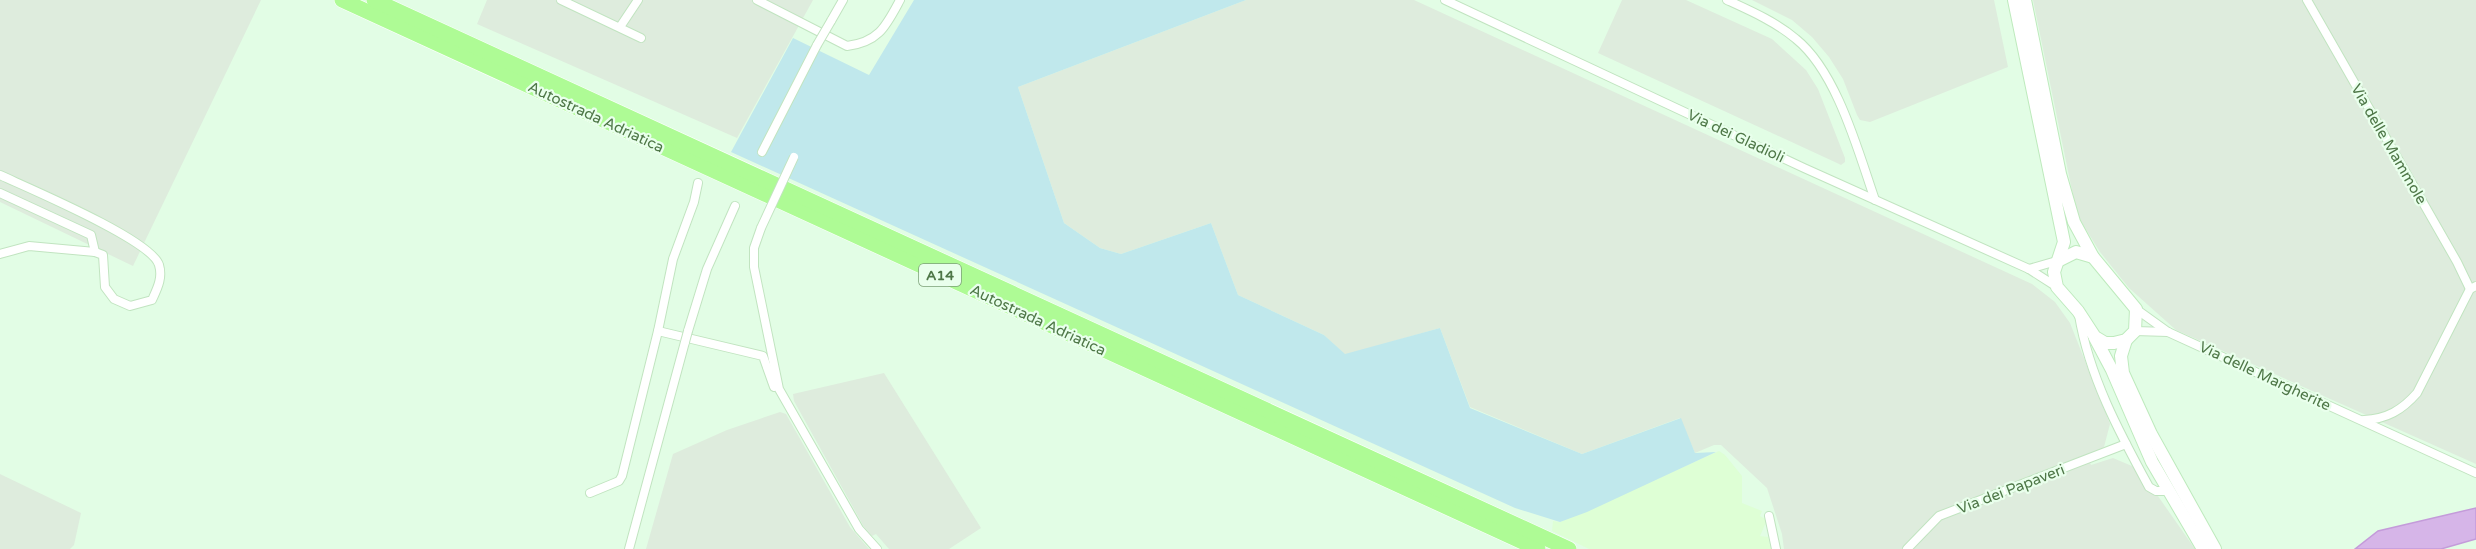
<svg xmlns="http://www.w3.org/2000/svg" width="2476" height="549" font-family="'Varela Round',sans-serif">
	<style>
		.commercial { fill: #deffd5 }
		.industrial { fill: #deecdd }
		.green { fill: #c0e8ec }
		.water { fill: #d6b5e8; stroke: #c49bda; stroke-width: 1.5 }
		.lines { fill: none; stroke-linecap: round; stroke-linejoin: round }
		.street-casing { stroke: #c1e4c0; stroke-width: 10 }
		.secondary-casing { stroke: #beeabd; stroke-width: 14 }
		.highway-casing { stroke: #fff; stroke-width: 16 }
		.street { stroke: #fff; stroke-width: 8 }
		.secondary { stroke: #fff; stroke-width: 12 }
		.highway { stroke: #aefb95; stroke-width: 15 }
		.street-bridge-casing { stroke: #c1e4c0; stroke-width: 10; stroke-linecap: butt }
		.street-bridge { stroke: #fff; stroke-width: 8 }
		.labels { text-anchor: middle; stroke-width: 4.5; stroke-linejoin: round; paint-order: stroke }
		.shield { fill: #e9ffec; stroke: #7ca078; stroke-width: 1.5 }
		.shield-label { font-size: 14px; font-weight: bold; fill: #4e7747 }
		.street-label { font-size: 15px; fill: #4e7747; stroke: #e9ffec }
	</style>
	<rect width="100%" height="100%" fill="#e2fde5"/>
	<!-- commercial -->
	<polygon class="commercial" points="1719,451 1725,455 1742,476 1742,503 1762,511 1760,516 1767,520 1760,536 1768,537 1771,549 1589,549 1552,531 1553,521 1560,522"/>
	<!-- industrial -->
	<g class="industrial">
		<polygon points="0,0 261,0 133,266 0,202"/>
		<polygon points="487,0 813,0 737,138 477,24"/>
		<polygon points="1246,0 1414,0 2032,284 2055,302 2070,323 2110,424 2104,447 2087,456 2091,465 2113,458 2139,469 2195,549 1784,549 1782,534 1767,488 1721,445 1714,445 1695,453 1680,418 1582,454 1470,407 1440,328 1345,355 1324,335 1238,295 1211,223 1121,254 1100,248 1064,223 1018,87"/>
		<polygon points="1622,0 1686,0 1772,39 1806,70 1818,89 1845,158 1845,162 1841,165 1837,163 1598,53"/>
		<polygon points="1752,0 1994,0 2008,67 1870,122 1860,120 1857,115 1843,79 1829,57 1812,37 1792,20"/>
		<polygon points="2033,0 2476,0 2476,464 2176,330 2129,288 2100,252 2077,215"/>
		<polygon points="884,373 981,528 949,549 889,549 876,534 872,536 864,527 794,401 793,394"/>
		<polygon points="780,412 786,414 850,527 869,549 646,549 673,454 727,430"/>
		<polygon points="0,474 81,513 74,545 70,549 0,549"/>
	</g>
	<!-- green -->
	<polygon class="green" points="914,0 1246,0 1018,87 1064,223 1100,248 1121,254 1211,223 1238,295 1324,335 1345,354 1440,328 1470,408 1582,454 1681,418 1695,453 1716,452 1587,512 1560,522 1515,508 731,152 793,38 869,75"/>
	<!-- water -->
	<polygon class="water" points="2476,508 2476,539 2441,549 2355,549 2378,531"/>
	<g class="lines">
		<!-- street casing -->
		<g class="street-casing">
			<g id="street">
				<polyline points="561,0 641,38"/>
				<path d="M757 0 847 46C879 42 886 26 900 0"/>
				<polyline points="1445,0 1804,168 2029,269 2057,287"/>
				<path d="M1727 0C1751 11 1776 22 1796 39 1837 72 1858 151 1875 200"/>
				<polyline points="2307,0 2457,262 2470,289"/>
				<polyline points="831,21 843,0"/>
				<polyline points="620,27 638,0"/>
				<polyline points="762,152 817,45"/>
				<path d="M0 175C28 188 152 240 159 265 163 278 157 289 152 300L130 306 114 299 105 287 103 255 95 252 29 246 0 254"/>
				<polyline points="0,193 91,235 95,252"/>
				<polyline points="761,228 754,248 754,267 779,389 859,529 877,549"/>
				<polyline points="2029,269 2060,260"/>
				<polyline points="2136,309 2168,332 2476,473"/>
				<path d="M2079 315C2089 376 2119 432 2149 487L2156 491H2168"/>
				<polyline points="658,331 763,356 774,387"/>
				<polyline points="688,331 707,269 735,206"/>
				<polyline points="2135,331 2168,332"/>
				<path d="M2364 420C2387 419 2402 410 2417 393L2470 289 2476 286"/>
				<polyline points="590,493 619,481 622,476 658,331 673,259 694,202 698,183"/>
				<polyline points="1769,516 1776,549"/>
				<polyline points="629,549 685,342"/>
				<polyline points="1907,549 1939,516 2126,444"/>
			</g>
		</g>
		<!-- secondary casing -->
		<g class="secondary-casing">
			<g id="secondary">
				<polyline points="2014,0 2064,242 2054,272 2057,287 2078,311 2095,337 2105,343 2114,343 2126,340 2135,331 2136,309 2093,257 2074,222 2060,174 2025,0"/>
				<polyline points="2060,260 2076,252 2093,257"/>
				<polyline points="2095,338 2112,370 2152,462 2203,549"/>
				<polyline points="2126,340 2121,356 2123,373 2151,434 2215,549"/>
			</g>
		</g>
		<!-- highway casing -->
		<g class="highway-casing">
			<g id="highway">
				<polyline points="342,0 1538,549"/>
				<polyline points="374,0 1569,549"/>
			</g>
		</g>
		<!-- street -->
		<use href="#street" class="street"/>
		<!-- secondary -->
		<use href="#secondary" class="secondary"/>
		<!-- highway -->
		<use href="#highway" class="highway"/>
		<!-- street-bridge casing -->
		<g class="street-bridge-casing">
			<g id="street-bridge">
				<polyline points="817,45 831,21"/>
				<polyline points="761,228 794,157"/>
				<polyline points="685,342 688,331"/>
			</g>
		</g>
		<!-- street-bridge -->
		<use href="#street-bridge" class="street-bridge"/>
	</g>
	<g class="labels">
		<!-- shield labels -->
		<rect class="shield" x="919" y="264" width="42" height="22" rx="4.5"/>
		<g class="shield-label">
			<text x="940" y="280">A14</text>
		</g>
		<!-- street labels -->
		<g class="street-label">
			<text transform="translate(596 117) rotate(25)" y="5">Autostrada Adriatica</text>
			<text transform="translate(1736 136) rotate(25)" y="5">Via dei Gladioli</text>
			<text transform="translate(2389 144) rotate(60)" y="5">Via delle Mammole</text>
			<text transform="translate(1038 320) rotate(25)" y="5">Autostrada Adriatica</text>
			<text transform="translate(2265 376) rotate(25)" y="5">Via delle Margherite</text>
			<text transform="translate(2011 489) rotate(-21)" y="5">Via dei Papaveri</text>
		</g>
	</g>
</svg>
